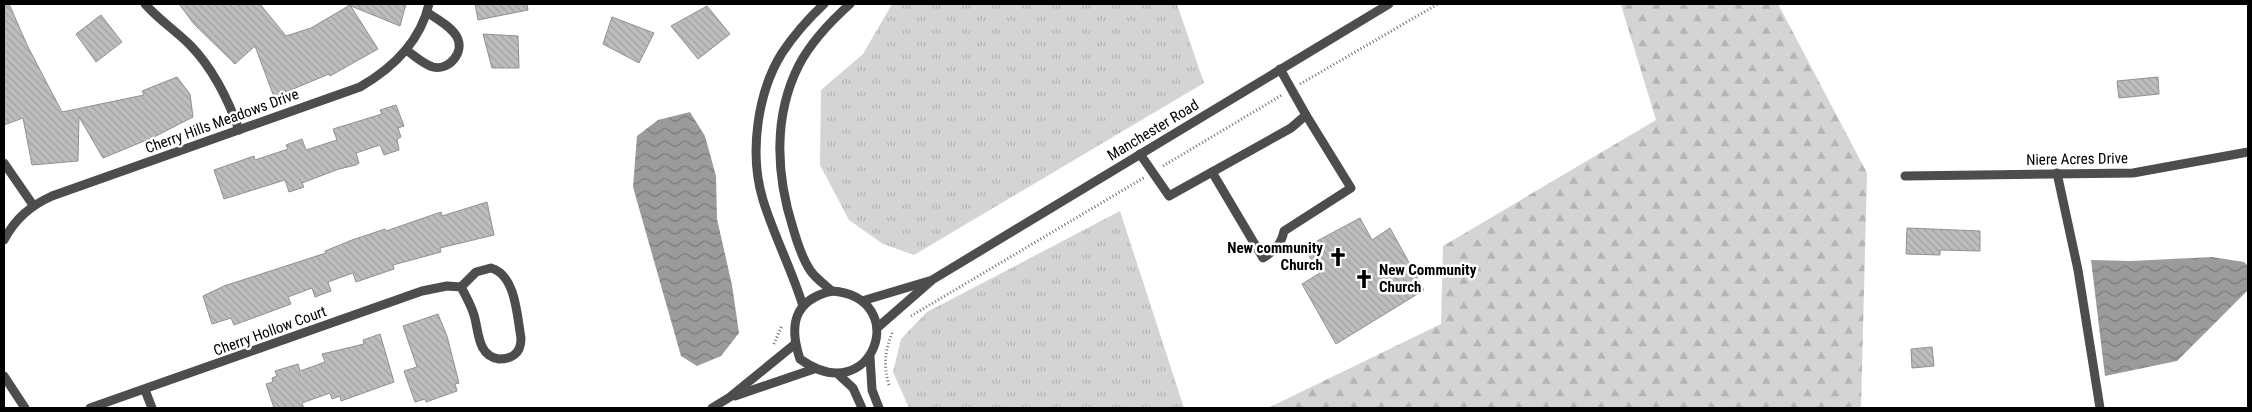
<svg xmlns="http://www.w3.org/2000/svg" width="2252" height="412" font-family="'Roboto Condensed',sans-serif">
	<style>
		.grass { fill: url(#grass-tufts) }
		.forest { fill: url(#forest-firs) }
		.water { fill: url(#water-waves) }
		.building { fill: url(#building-back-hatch); stroke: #919191 }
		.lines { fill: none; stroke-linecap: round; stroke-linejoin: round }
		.path { stroke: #6f6f6f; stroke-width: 3; stroke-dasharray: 1 2.5; stroke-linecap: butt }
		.minor { stroke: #4d4d4d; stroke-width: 9 }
		.labels { text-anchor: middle; stroke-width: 5; stroke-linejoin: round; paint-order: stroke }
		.street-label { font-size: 15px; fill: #000; stroke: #fff }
		.poi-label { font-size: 15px; font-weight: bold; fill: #000; stroke: #fff; text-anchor: end }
	</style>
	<defs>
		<pattern id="grass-tufts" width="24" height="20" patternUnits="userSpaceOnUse" patternTransform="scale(1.25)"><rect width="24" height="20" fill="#d4d4d4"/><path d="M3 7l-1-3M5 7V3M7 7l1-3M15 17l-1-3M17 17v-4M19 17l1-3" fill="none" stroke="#b4b4b4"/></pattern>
		<pattern id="forest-firs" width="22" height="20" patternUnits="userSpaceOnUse" patternTransform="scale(1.25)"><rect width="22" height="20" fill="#d4d4d4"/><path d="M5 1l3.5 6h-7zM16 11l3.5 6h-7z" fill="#b4b4b4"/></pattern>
		<pattern id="water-waves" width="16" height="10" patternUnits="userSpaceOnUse" patternTransform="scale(1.25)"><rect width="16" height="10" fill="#9b9b9b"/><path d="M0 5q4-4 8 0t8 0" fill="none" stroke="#7c7c7c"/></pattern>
		<pattern id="building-back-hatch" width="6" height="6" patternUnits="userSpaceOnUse" patternTransform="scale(1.25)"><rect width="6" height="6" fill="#bdbdbd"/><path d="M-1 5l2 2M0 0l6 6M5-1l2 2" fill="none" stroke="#a1a1a1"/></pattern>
	</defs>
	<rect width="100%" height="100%" fill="#fff"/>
	<!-- grass -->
	<g class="grass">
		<polygon points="892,4 1177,4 1204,83 914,255 883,244 849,220 820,165 821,90 863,54"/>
		<polygon points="1120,211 1184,408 909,408 893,372 901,339 927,312"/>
	</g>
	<!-- forest -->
	<polygon class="forest" points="1623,4 1778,4 1867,173 1861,408 1268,408 1441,324 1443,246 1656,120 1621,5"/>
	<!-- water -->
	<g class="water">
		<polygon points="690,112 705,136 716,176 717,219 732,285 739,333 721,356 697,366 681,356 633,187 637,136 658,120"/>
		<polygon points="2212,257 2244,262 2248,266 2248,290 2177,361 2105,376 2091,260 2131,261"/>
	</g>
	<!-- building -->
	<g class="building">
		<polygon points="4,4 9,4 28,47 62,112 144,95 142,91 177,77 190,94 193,117 154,137 103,158 79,117 78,161 32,165 23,118 4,125"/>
		<polygon points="179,4 260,4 286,36 311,28 350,5 378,49 330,76 329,74 274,97 255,46 235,64 194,24"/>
		<polygon points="346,4 406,4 400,26"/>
		<polygon points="475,4 527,4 528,10 478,20"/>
		<polygon points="707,6 730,34 698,59 671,26"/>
		<polygon points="101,15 122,42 96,62 76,34"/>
		<polygon points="612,17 654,33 639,63 603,44"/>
		<polygon points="483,34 518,36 519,68 492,68"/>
		<polygon points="2158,77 2159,94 2119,98 2117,81"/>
		<polygon points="396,105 404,126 398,128 401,137 397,139 399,150 384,155 380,145 356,153 359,163 356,165 339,169 302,183 304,187 289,192 285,180 224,199 214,170 254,156 255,160 288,149 286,145 302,139 306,150 337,140 333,129 382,114 380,110"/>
		<polygon points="487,202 494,235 440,248 441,252 393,265 394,269 356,282 353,273 328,282 331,291 315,297 312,288 288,297 291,304 234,325 231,318 212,324 203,296 224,286 326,253 325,251 352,240 385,229 386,231 441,212 442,216"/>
		<polygon points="1360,218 1372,240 1390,228 1424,290 1336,344 1302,284 1320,273 1304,248"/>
		<polygon points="1907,228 1980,231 1980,251 1940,250 1940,255 1906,254"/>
		<polygon points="438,314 447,336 459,383 455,384 457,391 426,402 425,399 415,402 404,371 417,367 403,326"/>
		<polygon points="380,334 394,382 341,401 340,396 332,399 330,393 302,403 304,408 274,408 266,384 273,382 272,378 277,376 275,371 298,364 300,371 325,362 322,354 364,344 363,340"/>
		<polygon points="1932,347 1934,366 1912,368 1911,349"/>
	</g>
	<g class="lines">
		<!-- path -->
		<g class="path">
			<polyline points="1300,84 1438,4"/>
			<polyline points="1163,166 1282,95"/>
			<polyline points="911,316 1145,177"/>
			<polyline points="774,344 782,325"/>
			<path d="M889 385C883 365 885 350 893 331"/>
		</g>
		<!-- minor -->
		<g class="minor">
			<path d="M145 4C158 19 176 31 191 46 214 70 228 99 239 130"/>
			<path d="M406 50C414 55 423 64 433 67 449 71 465 52 457 37 451 26 436 19 427 12"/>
			<polyline points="1140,154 1169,196 1291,128 1306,115 1280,69"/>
			<polyline points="4,163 33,205"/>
			<path d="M1212 172 1263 258C1275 250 1281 245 1284 231L1351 188 1306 115"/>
			<polyline points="2057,173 2078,270 2100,408"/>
			<polyline points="1905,176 2133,173 2248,152"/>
			<path d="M4 240C15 219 30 206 52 196L360 87C393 68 420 42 429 4"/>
			<path d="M832 291C825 285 815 278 810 270 802 258 797 242 793 228 776 175 773 116 799 65 811 42 831 21 850 4"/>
			<path d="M832 291C913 297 873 412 800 359 789 326 793 300 832 291Z"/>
			<polyline points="862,301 929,281"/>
			<path d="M803 306C792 270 774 236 763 200 749 154 757 93 782 53 794 35 809 18 824 4"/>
			<polyline points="877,328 932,280 1389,4"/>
			<polyline points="870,357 872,390 879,408"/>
			<polyline points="839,375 853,388 862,408"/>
			<polyline points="4,376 25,408"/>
			<polyline points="145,390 152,408"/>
			<polyline points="735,396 814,369"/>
			<path d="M90 408 422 291 447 286 461 287 476 272 491 268C516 275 517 316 521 338 521 345 520 351 514 355 510 358 504 359 499 359 477 356 479 331 474 315 471 305 466 296 461 287"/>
			<polyline points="712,408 730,397 795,344"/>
		</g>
	</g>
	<!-- icons -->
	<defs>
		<g id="church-bare" transform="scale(1.5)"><path d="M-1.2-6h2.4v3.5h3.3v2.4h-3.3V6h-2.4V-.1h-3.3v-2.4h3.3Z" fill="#000" stroke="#fff" stroke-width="2.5" paint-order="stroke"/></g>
	</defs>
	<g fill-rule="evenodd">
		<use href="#church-bare" x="1338" y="257"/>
		<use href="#church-bare" x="1364" y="279"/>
	</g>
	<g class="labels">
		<!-- street labels -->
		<g class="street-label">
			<text transform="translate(222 121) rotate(-20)" y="5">Cherry Hills Meadows Drive</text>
			<text transform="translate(1153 130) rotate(-31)" y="5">Manchester Road</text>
			<text transform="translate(2077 159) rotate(-1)" y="5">Niere Acres Drive</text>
			<text transform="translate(270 331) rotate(-20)" y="5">Cherry Hollow Court</text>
		</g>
		<!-- poi labels -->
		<g class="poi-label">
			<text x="1323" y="253">New community<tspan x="1323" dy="17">Church</tspan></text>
			<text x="1379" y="275" text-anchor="start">New Community<tspan x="1379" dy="17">Church</tspan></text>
		</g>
	</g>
	<!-- border -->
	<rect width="2252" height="412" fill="none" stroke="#000000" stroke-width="10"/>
</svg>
